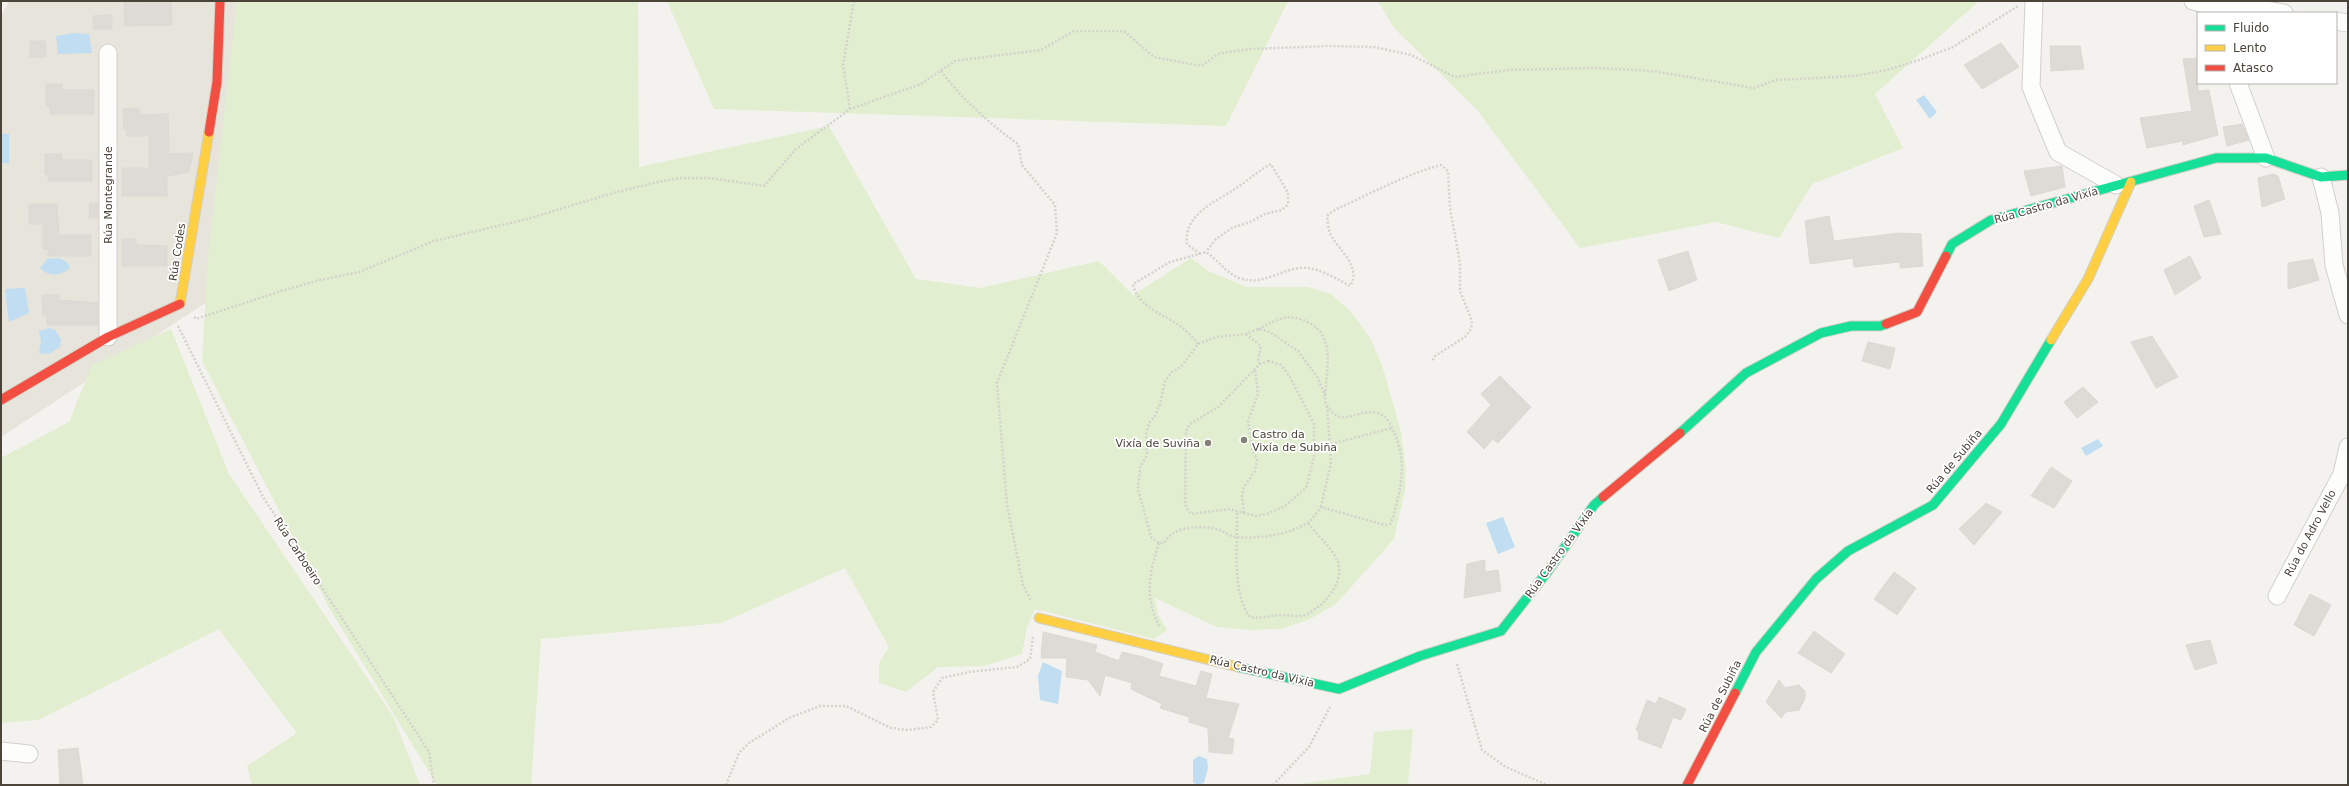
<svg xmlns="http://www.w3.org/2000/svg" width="2349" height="786" font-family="'DejaVu Sans',sans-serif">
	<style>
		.residential { fill: #e7e4dc }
		.green { fill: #e1eecf }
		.water { fill: #c0ddf1 }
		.building { fill: #dedbd6; stroke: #dcd9d4 }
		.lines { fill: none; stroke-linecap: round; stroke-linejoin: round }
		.street-casing { stroke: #d2d0cb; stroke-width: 19 }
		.fast-casing { stroke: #d3cfc5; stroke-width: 11 }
		.slow-casing { stroke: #d3cfc5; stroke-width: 11 }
		.jam-casing { stroke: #d3cfc5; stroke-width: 11 }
		.path { stroke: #d3d2cc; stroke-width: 2.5; stroke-dasharray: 2 2; stroke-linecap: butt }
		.street { stroke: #fdfdfc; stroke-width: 17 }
		.fast { stroke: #16e098; stroke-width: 9 }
		.slow { stroke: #ffcf43; stroke-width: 9 }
		.jam { stroke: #f24e42; stroke-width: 9 }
		.poi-dot { fill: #868178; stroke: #fff; stroke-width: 1.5 }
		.labels { text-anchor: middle; stroke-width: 3.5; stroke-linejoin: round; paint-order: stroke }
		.street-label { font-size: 11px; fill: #4b4439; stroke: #fff }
		.poi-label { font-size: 11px; fill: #4b4439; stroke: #fff; text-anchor: start }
	</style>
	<rect width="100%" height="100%" fill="#f4f2ee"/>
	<!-- residential -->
	<polygon class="residential" points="9,1 252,1 216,296 1,437 1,16"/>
	<!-- green -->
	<g class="green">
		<polygon points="237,1 638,1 639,167 829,126 916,279 981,288 1099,261 1133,295 1191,258 1210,272 1247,287 1308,287 1331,294 1352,313 1370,338 1382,365 1401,432 1406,471 1405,489 1394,539 1336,604 1310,619 1282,629 1249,630 1217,627 1155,598 1158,614 1167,630 1154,639 1035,609 1027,627 1022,654 984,666 938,667 906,692 879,683 879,663 889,647 845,568 721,623 541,639 531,785 437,785 331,611 202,361 208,257"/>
		<polygon points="667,1 1288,1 1226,126 714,109"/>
		<polygon points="1378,1 1979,1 1875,94 1903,148 1812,184 1779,238 1716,222 1580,248 1477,110 1394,28"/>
		<polygon points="171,329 229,474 393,716 420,785 252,785 247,766 297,733 219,629 38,720 1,723 1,458 69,422 92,365"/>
		<polygon points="1413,729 1408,785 1292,785 1370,774 1374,732"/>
	</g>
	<!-- water -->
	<g class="water">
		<polygon points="74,33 89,34 92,53 58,54 56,36"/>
		<polygon points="1924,95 1937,112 1930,119 1916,100"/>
		<rect x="1" y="134" width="8" height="29"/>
		<path d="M59 258 67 262 70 268C61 276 48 277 40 268L47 259Z"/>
		<polygon points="25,288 29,313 9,322 5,289"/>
		<polygon points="49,328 55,330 61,339 60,347 49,354 39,353 41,341 39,331"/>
		<polygon points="2098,439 2103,446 2086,456 2081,448"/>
		<polygon points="1503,517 1515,547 1498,554 1486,523"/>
		<polygon points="1043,662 1062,671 1058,704 1040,700 1038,676"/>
		<polygon points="1199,756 1207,759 1208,768 1204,783 1197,785 1193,782 1193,760"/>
	</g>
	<!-- building -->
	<g class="building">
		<polygon points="124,1 142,1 142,3 171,3 172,25 125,26"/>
		<polygon points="112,15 112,29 94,29 93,16"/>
		<polygon points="30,41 45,41 46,57 30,57"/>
		<polygon points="2001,43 2019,67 1982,89 1964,65"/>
		<polygon points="2050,46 2080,46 2084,69 2051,71"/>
		<polygon points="2198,58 2198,91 2209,90 2218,135 2183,145 2183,141 2147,148 2140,118 2192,111 2183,59"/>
		<polygon points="46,84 62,84 62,90 94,90 94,114 50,114 50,106 46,106"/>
		<polygon points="139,108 139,115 168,114 169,154 193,153 189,172 167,176 167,196 122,196 122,168 149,168 149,136 127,136 127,129 124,129 123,109"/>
		<polygon points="2242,124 2249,140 2227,146 2223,127"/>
		<polygon points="45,154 62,154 62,160 92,160 92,181 48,181 48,175 45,174"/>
		<polygon points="2062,166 2065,187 2031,196 2024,171"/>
		<polygon points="2273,174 2278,176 2285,199 2262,207 2258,178"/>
		<polygon points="2209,200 2221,234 2204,237 2194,206"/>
		<polygon points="90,203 98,203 98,218 89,218"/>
		<polygon points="29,204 57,204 59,235 91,235 91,256 48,256 48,249 43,249 43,224 29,224"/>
		<polygon points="1829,216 1834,241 1899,233 1921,234 1923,266 1900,268 1900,262 1854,267 1853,258 1810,264 1805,221"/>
		<polygon points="122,239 136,239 136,245 167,246 167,266 122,266"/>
		<polygon points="1688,251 1697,280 1669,291 1658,260"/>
		<polygon points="2190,256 2201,278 2175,295 2164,270"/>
		<polygon points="2313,259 2319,280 2288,289 2288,263"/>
		<polygon points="42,295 59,295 59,300 98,303 98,325 47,325 47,315 43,315"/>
		<polygon points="2152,336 2178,377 2156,388 2131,342"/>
		<polygon points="1868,342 1895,348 1890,369 1862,361"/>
		<polygon points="1500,376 1531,407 1498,443 1493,439 1484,449 1467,432 1491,405 1481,394"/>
		<polygon points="2083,387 2098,402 2077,418 2064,402"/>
		<polygon points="2051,467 2072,481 2054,508 2031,496"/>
		<polygon points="1986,503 2002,512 1974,545 1959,529"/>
		<polygon points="1485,560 1485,572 1498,570 1501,591 1464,598 1467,564"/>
		<polygon points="1894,572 1916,588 1897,615 1874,599"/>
		<polygon points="2310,594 2331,605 2314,636 2294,625"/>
		<polygon points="1814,631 1845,654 1831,673 1798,653"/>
		<polygon points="1043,632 1097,645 1095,652 1119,661 1122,652 1143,657 1163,664 1159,676 1196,686 1201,671 1212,674 1206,698 1239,704 1228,738 1234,739 1232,754 1209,752 1208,728 1189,722 1189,717 1160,708 1162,704 1131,689 1132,683 1105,675 1100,696 1088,680 1066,677 1067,658 1041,658"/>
		<polygon points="2210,640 2217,663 2195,670 2186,645"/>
		<polygon points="1779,680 1785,688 1799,685 1805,691 1805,698 1799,710 1786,712 1781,718 1766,702"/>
		<polygon points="1659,697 1686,709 1681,720 1673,717 1661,748 1638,739 1639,732 1636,730 1647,700 1656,704"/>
		<polygon points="78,748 83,785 60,785 58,750"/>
	</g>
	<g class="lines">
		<!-- street casing -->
		<g class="street-casing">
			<g id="street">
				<polyline points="2034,1 2031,87 2058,152 2116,185"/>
				<polyline points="2193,1 2217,7 2261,9 2284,13"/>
				<polyline points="2336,21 2348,23"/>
				<polyline points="108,53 108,337"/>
				<polyline points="2238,83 2266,158"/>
				<polyline points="2321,177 2330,213 2334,265 2348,315"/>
				<polyline points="2277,596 2342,474 2348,447"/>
				<polyline points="1,751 29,754"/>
			</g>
		</g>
		<!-- fast casing -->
		<g class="fast-casing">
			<g id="fast">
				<polyline points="1946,256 1952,244 1991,220 2216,158 2266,158 2321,177 2348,175"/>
				<polyline points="1680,433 1746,373 1821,333 1851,326 1880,326 1886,324"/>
				<polyline points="1238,667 1339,689 1420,656 1501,631 1548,571 1594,505 1603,497"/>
				<polyline points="1735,693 1756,652 1816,579 1848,551 1933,505 2001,424 2051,340"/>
			</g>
		</g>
		<!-- slow casing -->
		<g class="slow-casing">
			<g id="slow">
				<polyline points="180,304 209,132"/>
				<polyline points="2051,340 2088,279 2131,182"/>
				<polyline points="1039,618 1238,667"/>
			</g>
		</g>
		<!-- jam casing -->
		<g class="jam-casing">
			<g id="jam">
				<polyline points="209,132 217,82 220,1"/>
				<polyline points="1886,324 1917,312 1946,256"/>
				<polyline points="1,400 108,337 180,304"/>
				<polyline points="1603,497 1680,433"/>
				<polyline points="1687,785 1735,693"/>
			</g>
		</g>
		<!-- path -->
		<g class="path">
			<path d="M941 71C960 97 991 125 1018 144L1022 165 1055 205 1057 233 997 383 1007 505 1023 585 1031 601"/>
			<polyline points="850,109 843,65 854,1"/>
			<path d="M1200 254 1187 244C1183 215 1215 202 1235 189 1247 181 1258 171 1271 164L1288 193V204L1282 210 1265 214 1250 222 1232 228 1216 239 1206 252"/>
			<polyline points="194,317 196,319 281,291 320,280 359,272 434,241 527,219 613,193 658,182 680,178 710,178 764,186 796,149 850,109 921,84 955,61 1041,50 1074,31 1124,31 1154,57 1201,66 1220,53 1252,49 1328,46 1374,47 1411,55 1455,77 1508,70 1595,68 1653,71 1754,88 1776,80 1855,76 1887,70 1919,60 1953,47 2018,6"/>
			<polyline points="178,326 263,497 429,752 434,785"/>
			<path d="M1258 329C1279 319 1289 311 1311 324 1332 335 1328 363 1326 384 1326 391 1323 401 1328 407 1343 430 1358 407 1377 413 1386 415 1390 423 1393 430 1408 461 1401 486 1393 518L1390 524 1385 525 1321 507C1317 512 1313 519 1307 523 1288 535 1259 539 1236 537 1228 536 1223 530 1216 529 1199 525 1173 526 1164 543H1159L1151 537 1138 489 1140 468 1147 455 1146 434 1149 423 1155 416 1160 404 1165 381 1172 372 1181 367 1198 344 1216 337 1246 334 1258 329 1268 331 1298 351 1318 378 1325 396"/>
			<polyline points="1246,334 1261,346 1258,361 1260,364"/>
			<path d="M1198 344C1194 339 1190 334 1185 330 1167 314 1138 309 1133 284L1170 262 1206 252C1218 260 1226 273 1239 278 1260 286 1279 271 1299 268 1317 266 1335 278 1350 286 1362 268 1340 251 1332 237 1328 231 1328 223 1327 216 1335 208 1344 206 1354 201 1383 187 1411 173 1441 165L1448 171 1450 208 1460 263V291L1472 321 1471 329 1465 337 1435 356 1432 362"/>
			<polygon points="1268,361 1281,365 1290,377 1314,424 1314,457 1306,488 1285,506 1267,514 1256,516 1229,509 1191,514 1186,507 1185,497 1186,431 1190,424 1218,407 1260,364"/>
			<polyline points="1331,444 1392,428"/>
			<polyline points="1321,507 1331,462 1327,407"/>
			<path d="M1237 513C1238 542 1231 592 1250 617 1261 619 1272 615 1283 615 1289 615 1297 617 1302 616 1322 609 1345 584 1338 562 1332 548 1317 535 1308 523"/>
			<polyline points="1244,513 1242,495 1244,487 1255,471 1257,460 1252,449 1248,421 1258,394 1255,370"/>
			<path d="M1159 543C1149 573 1144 598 1160 627"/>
			<polyline points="1457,664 1482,750 1506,767 1547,785"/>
			<polyline points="726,785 739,753 749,743 789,718 820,706 846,706 891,728 908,730 931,727 938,720 933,692 942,678 969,672 1017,667 1030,659 1033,637"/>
			<polyline points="1273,785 1309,747 1330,707"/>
		</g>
		<!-- street -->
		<use href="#street" class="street"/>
		<!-- fast -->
		<use href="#fast" class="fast"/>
		<!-- slow -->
		<use href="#slow" class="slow"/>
		<!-- jam -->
		<use href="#jam" class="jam"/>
	</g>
	<!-- markers -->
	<g class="poi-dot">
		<circle cx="1244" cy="440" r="4"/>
		<circle cx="1208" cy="443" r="4"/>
	</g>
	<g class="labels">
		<!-- street labels -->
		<g class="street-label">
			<text transform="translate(108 195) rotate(-90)" y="4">Rúa Montegrande</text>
			<text transform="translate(2046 205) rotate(-16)" y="4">Rúa Castro da Vixía</text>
			<text transform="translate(177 252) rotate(-81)" y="4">Rúa Codes</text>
			<text transform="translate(1954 461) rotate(-50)" y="4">Rúa de Subiña</text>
			<text transform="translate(2310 533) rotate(-62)" y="4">Rúa do Adro Vello</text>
			<text transform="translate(298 551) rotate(57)" y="4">Rúa Carboeiro</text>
			<text transform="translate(1559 553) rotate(-54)" y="4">Rúa Castro da Vixía</text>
			<text transform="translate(1262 671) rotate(13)" y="4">Rúa Castro da Vixía</text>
			<text transform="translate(1720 696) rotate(-63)" y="4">Rúa de Subiña</text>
		</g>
		<!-- poi labels -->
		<g class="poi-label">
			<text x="1252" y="438">Castro da<tspan x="1252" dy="13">Vixía de Subiña</tspan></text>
			<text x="1200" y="447" text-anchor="end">Vixía de Suviña</text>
		</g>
	</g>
	<!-- border -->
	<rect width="2349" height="786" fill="none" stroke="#4b4439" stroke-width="4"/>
	<!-- legend -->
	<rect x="2197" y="12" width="140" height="72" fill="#ffffff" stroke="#b7b4b0"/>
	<rect x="2205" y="25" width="20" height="6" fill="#16e098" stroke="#b7b4b0"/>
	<text x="2233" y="32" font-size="12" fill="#4b4439">Fluido</text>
	<rect x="2205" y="45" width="20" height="6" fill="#ffcf43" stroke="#b7b4b0"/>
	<text x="2233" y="52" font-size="12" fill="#4b4439">Lento</text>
	<rect x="2205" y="65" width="20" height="6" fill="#f24e42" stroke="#b7b4b0"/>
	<text x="2233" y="72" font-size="12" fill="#4b4439">Atasco</text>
</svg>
